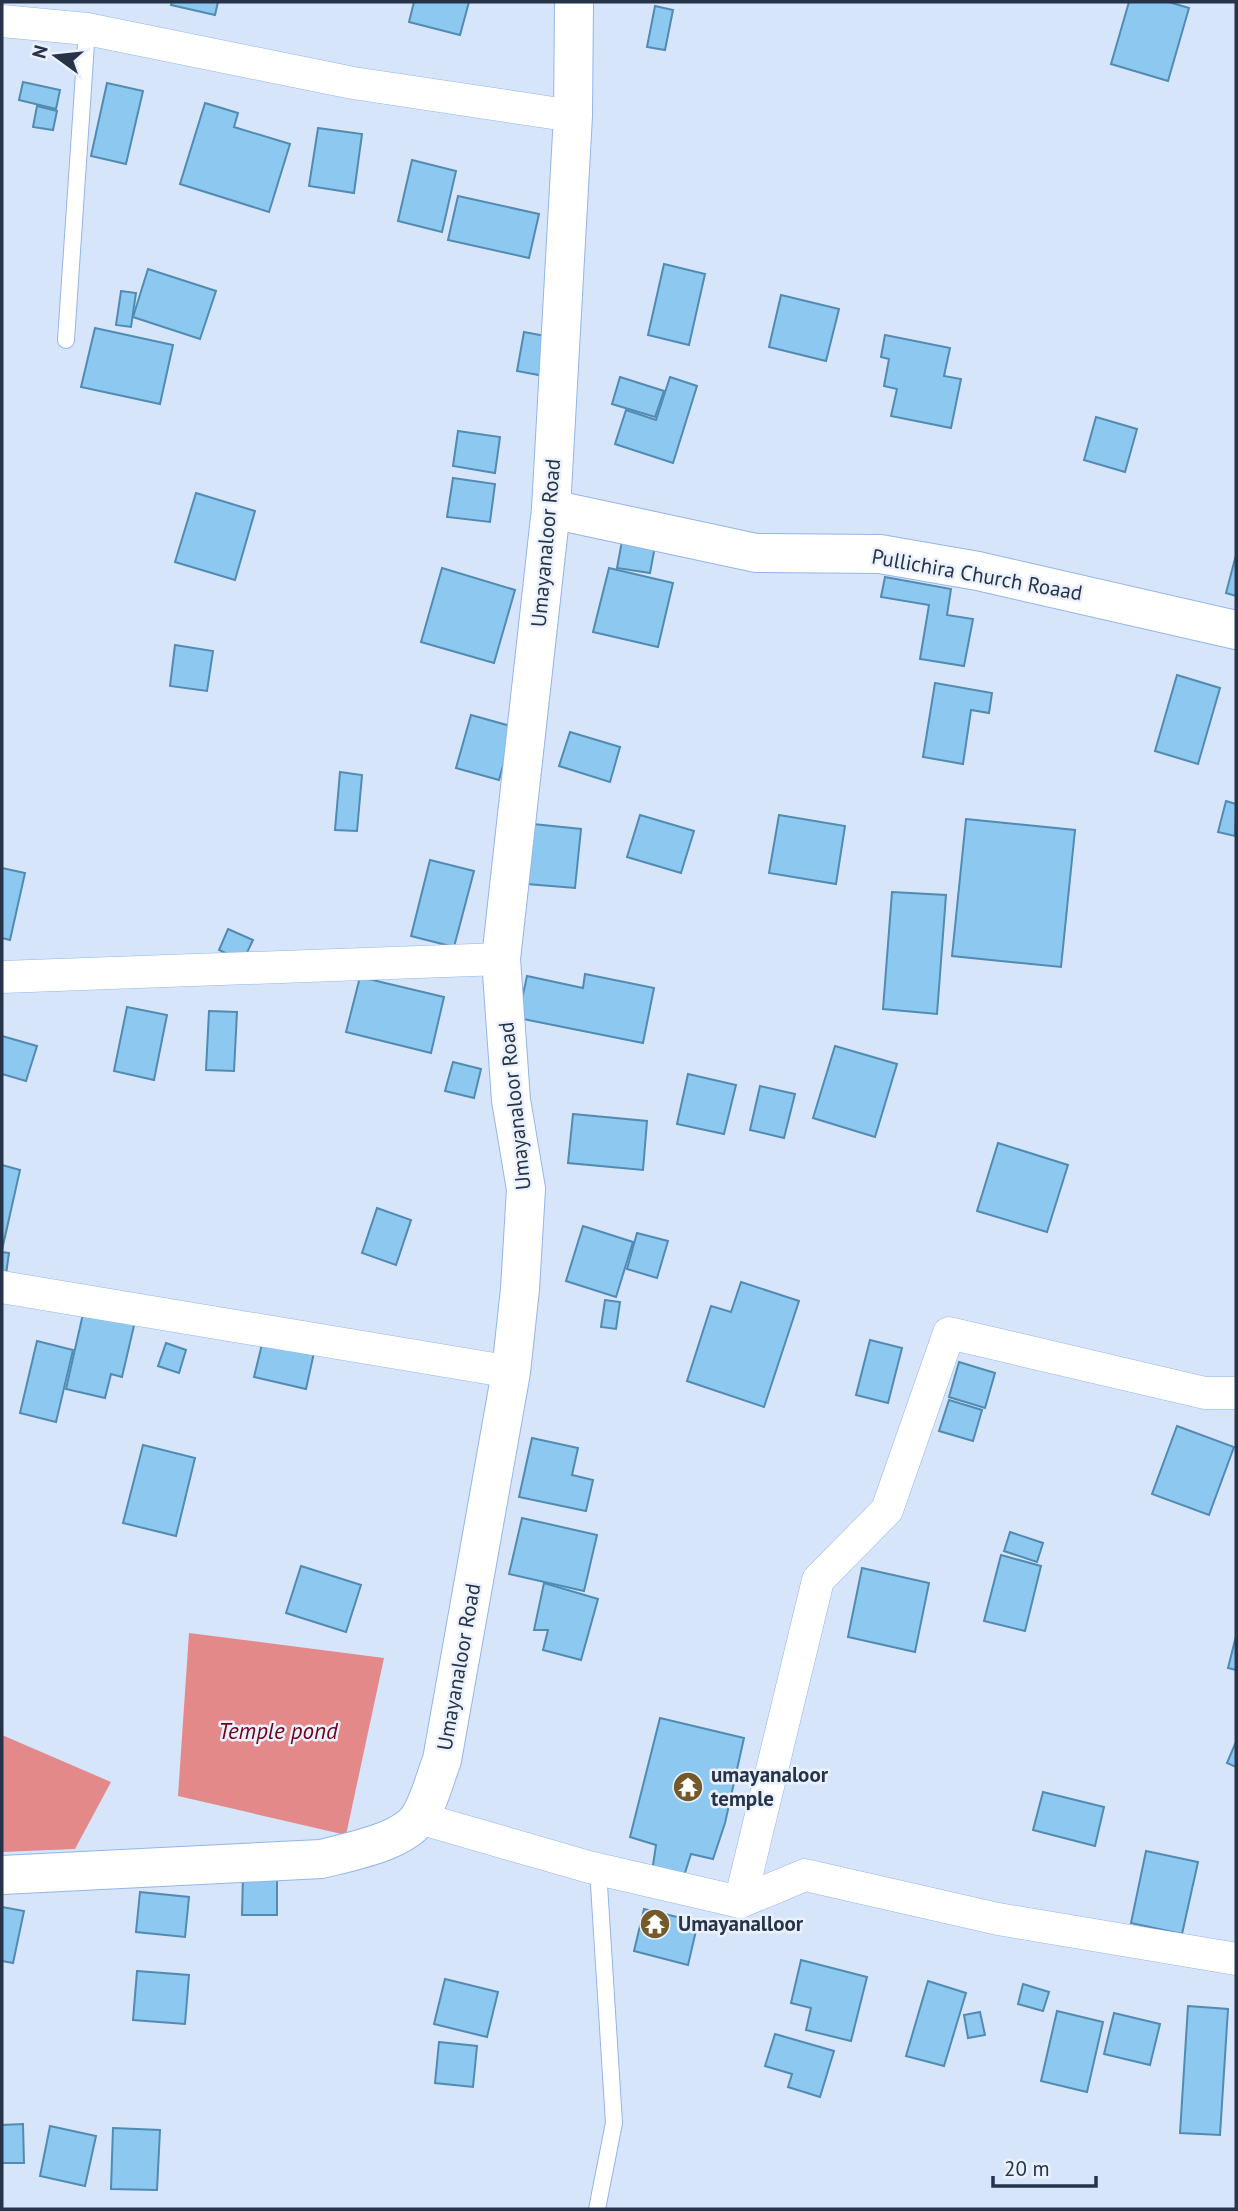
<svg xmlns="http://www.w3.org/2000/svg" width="1238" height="2211" font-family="'PT Sans',sans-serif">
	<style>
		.water { fill: #e4898a }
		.building { fill: #8dc8f1; stroke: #518bb1; stroke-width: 2 }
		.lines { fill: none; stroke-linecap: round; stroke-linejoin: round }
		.lane-casing { stroke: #93b5e9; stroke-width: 18 }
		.street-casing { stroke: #93b5e9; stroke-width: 33 }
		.secondary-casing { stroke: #93b5e9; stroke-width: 40 }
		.lane { stroke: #fff; stroke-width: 16 }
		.street { stroke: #fff; stroke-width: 32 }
		.secondary { stroke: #fff; stroke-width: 38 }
		.labels { text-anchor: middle; stroke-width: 5; stroke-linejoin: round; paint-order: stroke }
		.street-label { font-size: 21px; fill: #263348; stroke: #eaf1fd }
		.poi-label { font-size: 21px; font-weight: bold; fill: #263348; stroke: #eaf1fd; text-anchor: start }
		.water-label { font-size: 23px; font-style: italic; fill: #710019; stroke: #eaf1fd }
	</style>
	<rect width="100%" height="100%" fill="#d7e5fb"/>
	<!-- water -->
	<g class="water">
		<polygon points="189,1633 384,1658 346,1835 178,1796"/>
		<polygon points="2,1735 111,1782 75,1849 2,1852"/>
	</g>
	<!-- building -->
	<g class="building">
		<polygon points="172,2 218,2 215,15 171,5"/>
		<polygon points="414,2 469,2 460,35 409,22"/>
		<polygon points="1129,2 1169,2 1189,8 1168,81 1111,64"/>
		<polygon points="655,6 673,10 665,50 647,47"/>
		<polygon points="23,82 60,90 56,109 19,100"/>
		<polygon points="107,83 143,91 126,164 91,156"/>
		<polygon points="205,103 238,113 234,127 290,144 269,212 180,184"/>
		<polygon points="37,106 57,111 53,130 33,127"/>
		<polygon points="318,128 362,134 354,193 309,186"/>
		<polygon points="412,160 456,171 442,232 398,221"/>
		<polygon points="458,196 539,214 529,258 448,240"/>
		<polygon points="664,264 705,274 689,345 648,335"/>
		<polygon points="148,269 216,291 200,339 133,317"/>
		<polygon points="121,291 136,293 131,327 116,325"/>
		<polygon points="781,295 839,309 826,361 769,347"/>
		<polygon points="95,328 173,345 160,404 81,387"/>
		<polygon points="524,332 551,337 544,376 517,371"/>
		<polygon points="885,335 950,348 944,376 961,379 951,428 891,416 897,389 884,386 889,359 881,357"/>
		<polygon points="620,377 664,391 655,417 612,404"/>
		<polygon points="670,377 697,386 673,463 615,444 626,410 656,420"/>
		<polygon points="1096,417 1137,429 1125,472 1084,460"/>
		<polygon points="458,431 500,437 495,473 453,466"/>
		<polygon points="453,478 495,484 490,522 447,517"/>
		<polygon points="196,493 255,511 235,580 175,562"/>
		<polygon points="622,541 655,546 650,573 617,568"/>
		<polygon points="1236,555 1236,596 1226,593"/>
		<polygon points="442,568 515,590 494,663 421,642"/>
		<polygon points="609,568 673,583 658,647 593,632"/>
		<polygon points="885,577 951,589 947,615 973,619 964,666 920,659 929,605 881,597"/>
		<polygon points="175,645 213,651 207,691 170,686"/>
		<polygon points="1177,675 1220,688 1198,764 1155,751"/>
		<polygon points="935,683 992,693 989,713 971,710 963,764 923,757"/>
		<polygon points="471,715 514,727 499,780 456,768"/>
		<polygon points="570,732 620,747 610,782 559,766"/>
		<polygon points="340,772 362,775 357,831 335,830"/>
		<polygon points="1226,801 1236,804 1235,836 1218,832"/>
		<polygon points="640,815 694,831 681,873 627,857"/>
		<polygon points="779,815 845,826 836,884 769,873"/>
		<polygon points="966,819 1075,830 1061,967 952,956"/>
		<polygon points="533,824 581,829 575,888 527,884"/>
		<polygon points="430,860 474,871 454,947 411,936"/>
		<polygon points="2,868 25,873 10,940 2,938"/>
		<polygon points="892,892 946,895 937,1014 883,1009"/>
		<polygon points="228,929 253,940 243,961 219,950"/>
		<polygon points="585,974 654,988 643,1043 518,1018 527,976 583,988"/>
		<polygon points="360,977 444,997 431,1053 346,1032"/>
		<polygon points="127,1007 167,1015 154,1080 114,1071"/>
		<polygon points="209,1011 237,1012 234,1071 206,1070"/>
		<polygon points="2,1036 37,1046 26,1081 2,1074"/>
		<polygon points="835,1046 897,1064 875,1137 813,1118"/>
		<polygon points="453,1062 481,1069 474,1098 445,1091"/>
		<polygon points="688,1074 736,1085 724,1134 677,1124"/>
		<polygon points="760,1086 795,1094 784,1138 750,1130"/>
		<polygon points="573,1114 647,1121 643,1170 568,1163"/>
		<polygon points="998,1143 1068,1165 1047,1232 977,1211"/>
		<polygon points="2,1165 20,1170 2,1250"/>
		<polygon points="377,1208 411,1220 396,1265 362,1253"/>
		<polygon points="583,1226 633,1242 616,1297 566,1281"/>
		<polygon points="637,1233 668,1241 657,1278 627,1269"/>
		<polygon points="2,1252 9,1253 6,1274 2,1274"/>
		<polygon points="741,1282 799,1301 764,1407 687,1381 711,1306 731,1312"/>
		<polygon points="605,1300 620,1302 616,1329 601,1327"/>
		<polygon points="85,1305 136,1317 122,1377 111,1374 105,1398 66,1389"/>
		<polygon points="264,1336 315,1348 306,1389 254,1377"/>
		<polygon points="870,1340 902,1348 888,1403 856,1395"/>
		<polygon points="37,1341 73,1350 56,1422 20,1413"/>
		<polygon points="166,1343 186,1350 179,1373 158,1366"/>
		<polygon points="959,1362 995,1373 985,1408 949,1397"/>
		<polygon points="949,1400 982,1410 973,1441 939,1431"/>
		<polygon points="1177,1426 1234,1447 1209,1515 1152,1494"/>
		<polygon points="532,1438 578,1448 572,1475 593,1480 586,1511 519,1497"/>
		<polygon points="143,1445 195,1458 176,1536 123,1523"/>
		<polygon points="522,1518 597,1535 584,1591 509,1574"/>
		<polygon points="1010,1532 1043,1543 1037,1562 1004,1551"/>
		<polygon points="1001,1555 1041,1566 1025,1631 984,1621"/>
		<polygon points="301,1566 361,1585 346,1632 286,1613"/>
		<polygon points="862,1568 929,1583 915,1652 848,1637"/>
		<polygon points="544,1583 598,1599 581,1660 543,1650 548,1630 534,1630"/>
		<polygon points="1236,1636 1236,1670 1228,1668"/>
		<polygon points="660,1718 744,1738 725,1823 713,1859 691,1854 683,1879 652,1872 656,1845 630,1837"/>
		<polygon points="1235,1744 1236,1745 1236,1767 1227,1763"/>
		<polygon points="1043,1792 1104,1807 1095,1846 1033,1830"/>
		<polygon points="1146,1851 1198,1862 1182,1934 1131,1923"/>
		<polygon points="243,1876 277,1876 277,1915 242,1915"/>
		<polygon points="140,1892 189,1897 185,1937 136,1932"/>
		<polygon points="2,1907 24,1911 13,1963 2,1961"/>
		<polygon points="644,1909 698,1922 688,1965 634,1951"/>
		<polygon points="801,1960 867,1977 851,2041 806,2030 811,2008 791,2003"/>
		<polygon points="137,1971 189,1975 185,2024 133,2020"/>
		<polygon points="445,1979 498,1992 487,2037 434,2024"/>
		<polygon points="928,1981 966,1993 944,2066 906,2056"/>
		<polygon points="1023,1984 1049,1992 1043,2011 1018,2004"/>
		<polygon points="1188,2006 1228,2009 1220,2135 1180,2133"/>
		<polygon points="1057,2011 1103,2022 1087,2092 1041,2081"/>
		<polygon points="980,2012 985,2035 968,2038 964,2015"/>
		<polygon points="1114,2013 1160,2024 1150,2065 1104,2054"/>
		<polygon points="775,2034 834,2051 820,2097 788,2087 792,2074 765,2066"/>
		<polygon points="439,2042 477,2046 473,2087 435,2083"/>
		<polygon points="23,2124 24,2163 2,2163 2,2125"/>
		<polygon points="50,2126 96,2136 85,2186 40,2176"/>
		<polygon points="113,2128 160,2130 157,2190 111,2189"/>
	</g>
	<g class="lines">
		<!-- lane casing -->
		<g class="lane-casing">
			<g id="lane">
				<polyline points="66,340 87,29"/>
				<polyline points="597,2209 614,2123 598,1869"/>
			</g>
		</g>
		<!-- street casing -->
		<g class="street-casing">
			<g id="street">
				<polyline points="2,21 87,29 353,83 573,116"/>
				<polyline points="2,977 501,959"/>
				<polyline points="2,1287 511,1372"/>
				<polyline points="419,1818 589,1867 740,1902 805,1875 998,1919 1236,1959"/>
				<polyline points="740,1902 818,1580 887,1510 949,1333 1205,1393 1236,1393"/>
			</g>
		</g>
		<!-- secondary casing -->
		<g class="secondary-casing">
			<g id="secondary">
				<polyline points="551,509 756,553 880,554 978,571 1236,630"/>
				<path d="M2 1875 321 1859C348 1852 405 1842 420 1816 430 1800 435 1778 442 1760L511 1372 520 1289 526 1189 511 1100 501 959 551 509 573 116 574 2"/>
			</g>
		</g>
		<!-- lane -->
		<use href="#lane" class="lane"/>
		<!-- street -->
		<use href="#street" class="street"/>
		<!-- secondary -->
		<use href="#secondary" class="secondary"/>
	</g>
	<!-- icons -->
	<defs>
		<g id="temple-disc" transform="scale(1.575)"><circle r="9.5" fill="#74592b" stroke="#eaf1fd"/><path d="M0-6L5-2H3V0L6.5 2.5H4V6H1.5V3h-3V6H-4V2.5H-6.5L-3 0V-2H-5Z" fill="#fff"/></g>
	</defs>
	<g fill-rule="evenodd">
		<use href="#temple-disc" x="688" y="1787"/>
		<use href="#temple-disc" x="655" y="1924"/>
	</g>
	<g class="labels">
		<!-- street labels -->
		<g class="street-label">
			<text transform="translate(546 543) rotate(-85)" y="7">Umayanaloor Road</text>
			<text transform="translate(977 575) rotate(10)" y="7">Pullichira Church Roaad</text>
			<text transform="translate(515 1106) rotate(-96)" y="7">Umayanaloor Road</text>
			<text transform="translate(459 1667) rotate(-80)" y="7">Umayanaloor Road</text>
		</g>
		<!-- poi labels -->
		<g class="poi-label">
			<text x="711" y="1782">umayanaloor<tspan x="711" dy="24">temple</tspan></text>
			<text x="678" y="1931">Umayanalloor</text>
		</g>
		<!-- water labels -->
		<g class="water-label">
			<text x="278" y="1739">Temple pond</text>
		</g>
	</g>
	<!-- border -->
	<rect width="1238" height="2211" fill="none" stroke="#263348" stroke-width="7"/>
	<!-- north arrow -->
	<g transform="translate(56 56) rotate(285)" stroke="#eaf1fd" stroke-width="5" paint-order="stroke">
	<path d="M0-5L12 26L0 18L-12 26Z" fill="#263348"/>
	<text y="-10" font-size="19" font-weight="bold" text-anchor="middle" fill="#263348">N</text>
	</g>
	<!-- scale -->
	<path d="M993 2176v10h103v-10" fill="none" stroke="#263348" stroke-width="3.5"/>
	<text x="1004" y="2176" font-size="21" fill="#263348" stroke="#eaf1fd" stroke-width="5" paint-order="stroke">20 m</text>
</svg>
